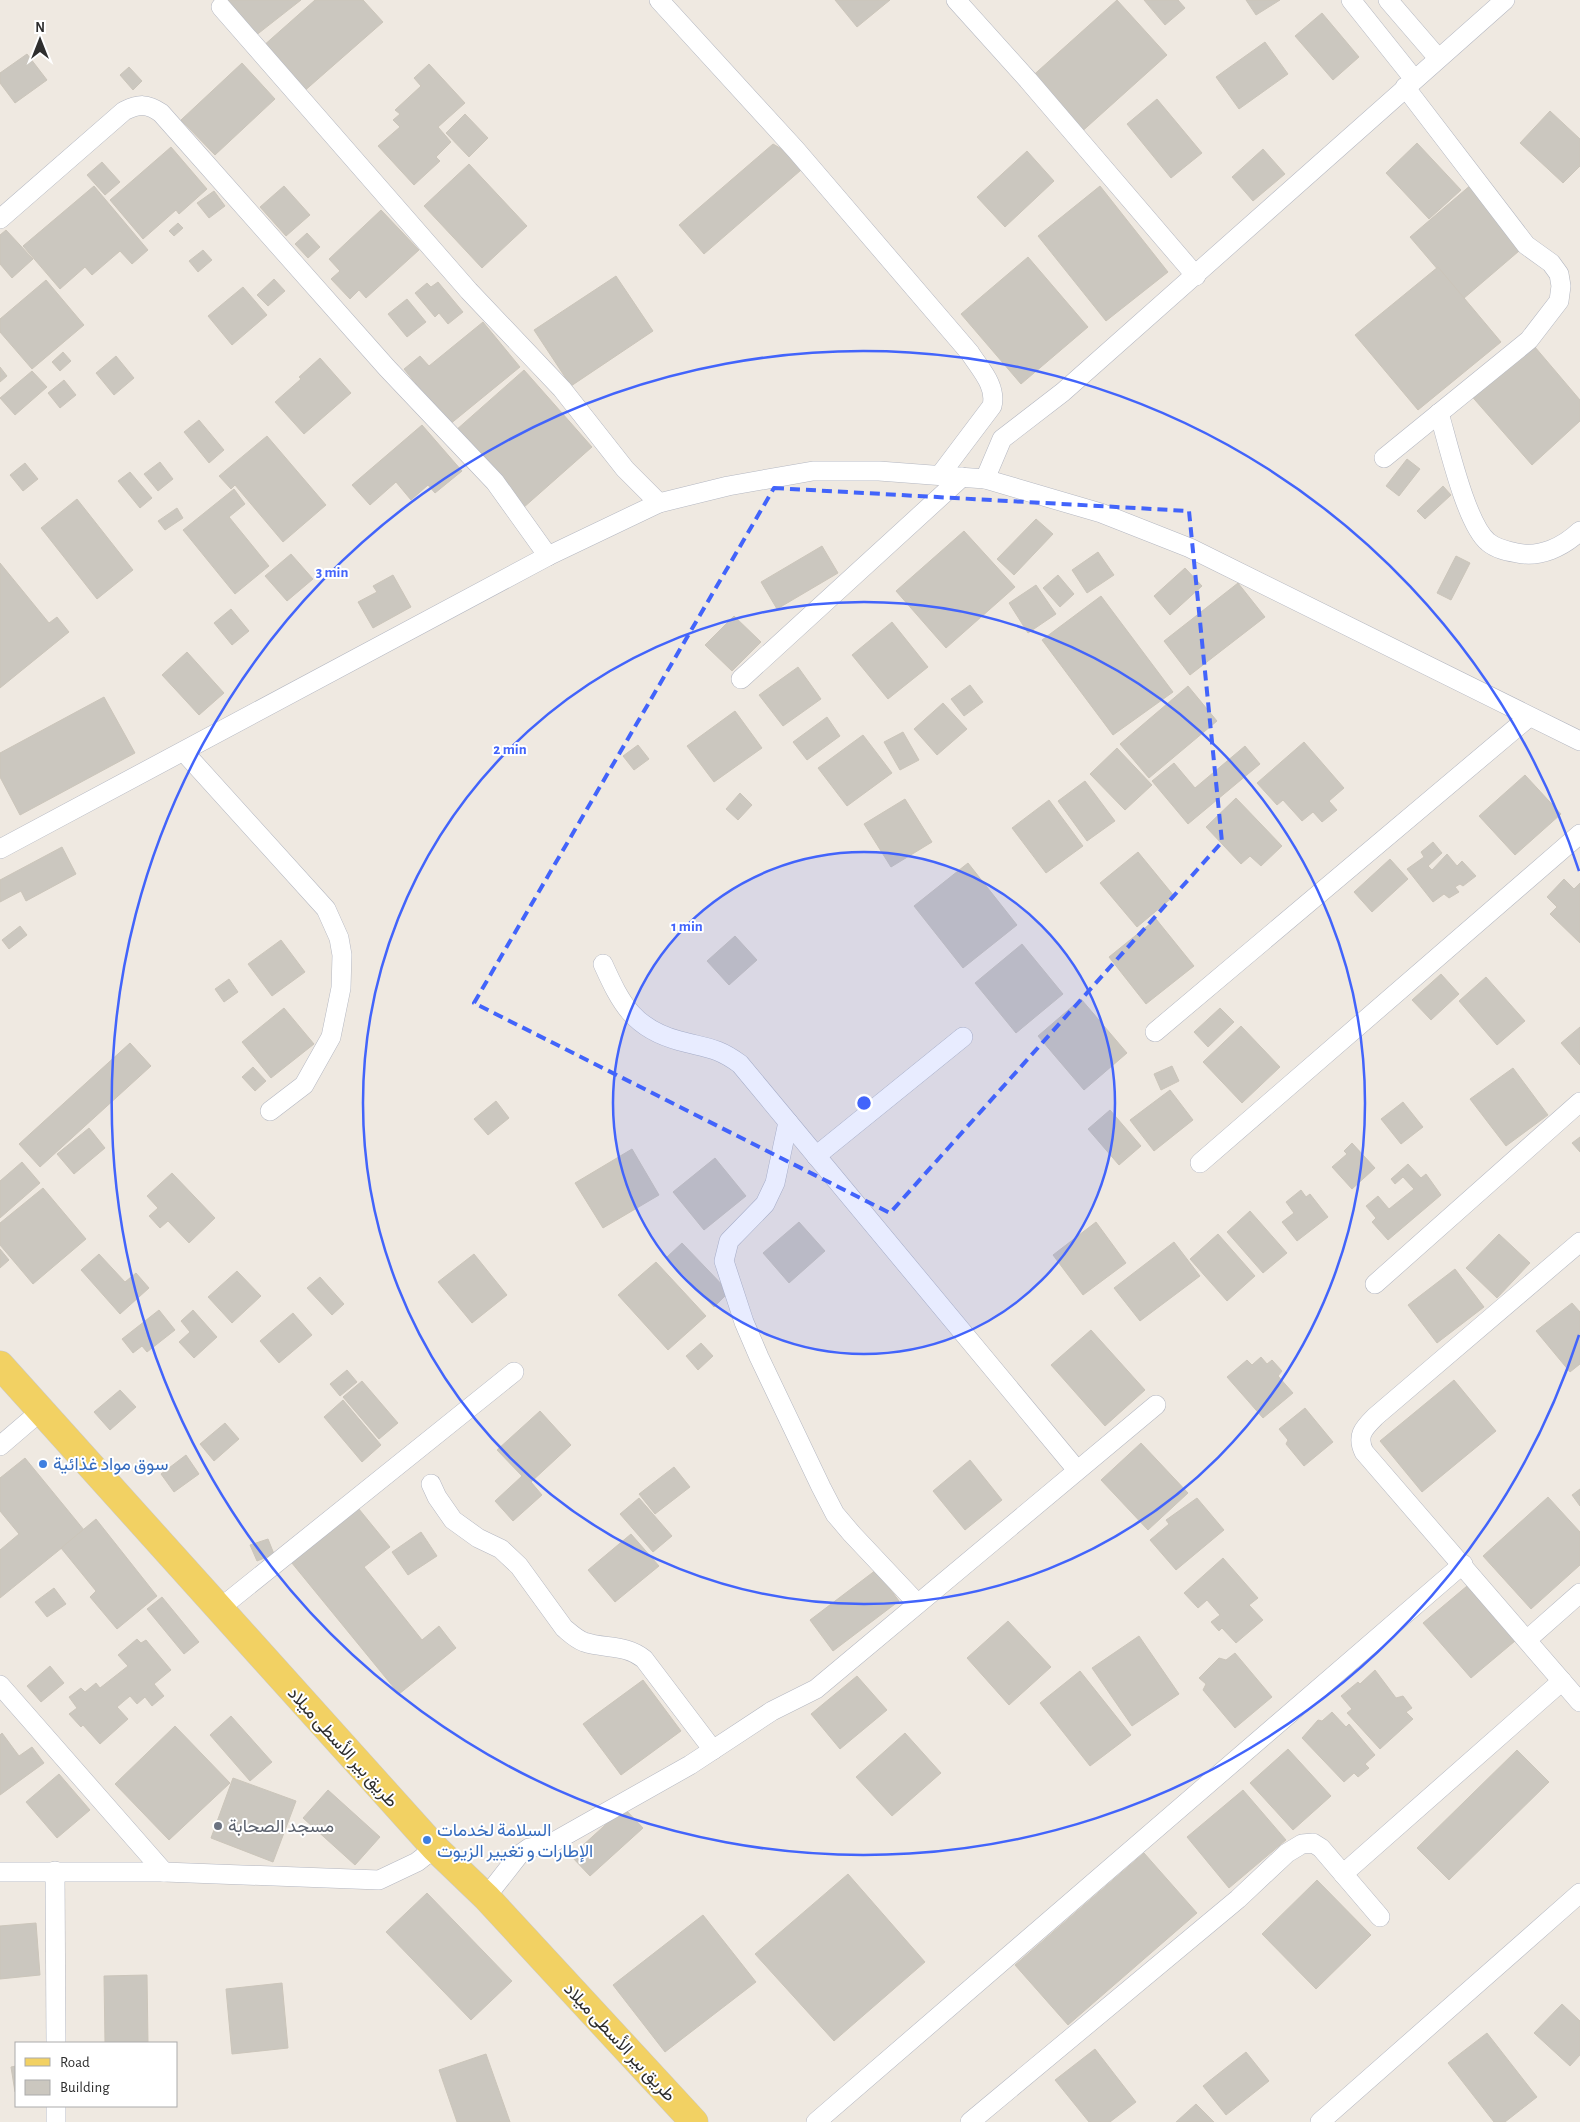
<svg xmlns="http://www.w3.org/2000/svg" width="1580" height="2122" font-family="'Alegreya Sans',Vazirmatn,sans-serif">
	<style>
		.building { fill: #cbc7bf; stroke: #cbc5ba }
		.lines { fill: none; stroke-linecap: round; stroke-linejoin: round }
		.street-casing { stroke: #b4b7c1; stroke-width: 20 }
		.primary-casing { stroke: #c9c9c9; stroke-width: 29 }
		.street { stroke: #fff; stroke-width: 19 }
		.primary { stroke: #f2d163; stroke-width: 28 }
		.marked { fill: none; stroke: #4264fb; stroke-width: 4; stroke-dasharray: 10 6; stroke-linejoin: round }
		.ring { fill: none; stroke: #4264fb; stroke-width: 2.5 }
		.shop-dot { fill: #3f7fe0; stroke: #fff; stroke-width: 2 }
		.worship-dot { fill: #6b7280; stroke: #fff; stroke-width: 2 }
		.labels { text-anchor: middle; stroke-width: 4; stroke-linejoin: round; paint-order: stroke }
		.shop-label { font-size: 18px; fill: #366cbe; stroke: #fff; text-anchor: start }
		.street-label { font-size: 18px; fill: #2e2e2e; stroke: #fff }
		.worship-label { font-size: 18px; fill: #5b616d; stroke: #fff; text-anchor: start }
		.centre { fill: #4264fb; stroke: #fff; stroke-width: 2.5 }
		.ring-label { font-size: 15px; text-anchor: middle; font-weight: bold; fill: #4264fb; stroke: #fff; stroke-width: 4; stroke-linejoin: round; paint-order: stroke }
	</style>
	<rect width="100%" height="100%" fill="#efe9e1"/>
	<!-- building -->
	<g class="building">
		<polygon points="218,0 301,0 250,40"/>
		<polygon points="315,0 363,0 383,22 302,93 262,47"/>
		<polygon points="835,0 890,0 857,27"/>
		<polygon points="1117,0 1167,55 1078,135 1028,80"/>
		<polygon points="1144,0 1178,0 1185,8 1165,25"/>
		<polygon points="1246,0 1280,0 1256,15"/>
		<polygon points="1322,13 1359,57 1333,80 1295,36"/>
		<polygon points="1265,42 1288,74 1239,109 1216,77"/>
		<polygon points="27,54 47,80 15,103 0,83 0,73"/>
		<polygon points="242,63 275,99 215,155 181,120"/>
		<polygon points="429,64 465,103 438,127 451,142 436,157 440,161 414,185 378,146 400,127 393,120 400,114 395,110 421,86 414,78"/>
		<polygon points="129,67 142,81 133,90 120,75"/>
		<polygon points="1157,99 1202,153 1171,178 1127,124"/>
		<polygon points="1550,111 1580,139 1580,166 1563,183 1520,143"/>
		<polygon points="465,114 488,138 469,157 446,133"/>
		<polygon points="1417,143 1461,190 1429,219 1386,173"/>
		<polygon points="773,144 808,164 704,254 679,225"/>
		<polygon points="171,147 207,189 179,214 176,210 143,239 110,200"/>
		<polygon points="1263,149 1285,174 1253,201 1232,177"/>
		<polygon points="1027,151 1054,181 1005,227 977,197"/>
		<polygon points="102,162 120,182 105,195 87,175"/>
		<polygon points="469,164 527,226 482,268 424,206"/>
		<polygon points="1472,184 1526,245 1463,299 1410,237"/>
		<polygon points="94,186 148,250 132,264 120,251 92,275 85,267 60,289 23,246"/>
		<polygon points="284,186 310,215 286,236 260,207"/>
		<polygon points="1100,186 1168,272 1106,321 1038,236"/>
		<polygon points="214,191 225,206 209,218 197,203"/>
		<polygon points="381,210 419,250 366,298 359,290 350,299 331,279 340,271 329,259"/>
		<polygon points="178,223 183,228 174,236 169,231"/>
		<polygon points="6,230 33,259 12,278 0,264 0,235"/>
		<polygon points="307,233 320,247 308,258 295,244"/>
		<polygon points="203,250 212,260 198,272 189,261"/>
		<polygon points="1028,257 1088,327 1021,384 961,314"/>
		<polygon points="1438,267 1501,342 1418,410 1355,335"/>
		<polygon points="616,276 653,331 571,386 534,330"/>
		<polygon points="274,279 285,291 268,306 257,295"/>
		<polygon points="46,280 84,325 32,369 0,332 0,319"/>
		<polygon points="438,282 463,312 448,324 439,313 435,317 415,293 427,283 431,287"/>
		<polygon points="243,287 267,315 232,345 208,316"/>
		<polygon points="407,299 426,322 407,337 388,314"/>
		<polygon points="483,322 520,367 449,425 404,369 420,356 429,366"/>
		<polygon points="1529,340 1580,400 1580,421 1532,465 1468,392"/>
		<polygon points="63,352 71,361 60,371 52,362"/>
		<polygon points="116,356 134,378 114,395 96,373"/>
		<polygon points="320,358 351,393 304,434 275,402 301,379 299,377"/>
		<polygon points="0,367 7,376 0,382"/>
		<polygon points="524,370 592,447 523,508 455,431"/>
		<polygon points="32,371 47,387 15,415 0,398"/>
		<polygon points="64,380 76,395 60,408 48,393"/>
		<polygon points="199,420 224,450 209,463 184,432"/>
		<polygon points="422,425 462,471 435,493 428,485 411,500 396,482 370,505 352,485"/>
		<polygon points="267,436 326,505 283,542 235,485 231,489 219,476"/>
		<polygon points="1407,459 1420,469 1399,496 1386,486"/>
		<polygon points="160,462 173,479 158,491 144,474"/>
		<polygon points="25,463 38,479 23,491 10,475"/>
		<polygon points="130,472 152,498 140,508 118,481"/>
		<polygon points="1443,486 1451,495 1425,519 1417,511"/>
		<polygon points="234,489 245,504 229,517 269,566 235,594 183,530"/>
		<polygon points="77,499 133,570 97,599 41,528"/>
		<polygon points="177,508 183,518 165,530 158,521"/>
		<polygon points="1036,519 1053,534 1014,575 997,559"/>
		<polygon points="964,531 1015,587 946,648 896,591"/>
		<polygon points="822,546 838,573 777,609 761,582"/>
		<polygon points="1098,552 1114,575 1087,593 1072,570"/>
		<polygon points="291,554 313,579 287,601 265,576"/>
		<polygon points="1456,556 1470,563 1451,600 1437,593"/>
		<polygon points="0,563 49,623 57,617 69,632 0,688"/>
		<polygon points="1185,568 1202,586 1170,615 1154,596"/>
		<polygon points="393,575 411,607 373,628 358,602 377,592 373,586"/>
		<polygon points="1058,575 1074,594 1060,607 1043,588"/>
		<polygon points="1238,583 1265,617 1190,675 1164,641"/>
		<polygon points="1036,585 1056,614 1028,633 1009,603"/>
		<polygon points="1101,596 1173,692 1113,735 1042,640"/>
		<polygon points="231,609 249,631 232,645 214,623"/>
		<polygon points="734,616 761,642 732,671 705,645"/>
		<polygon points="892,622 928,667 888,699 852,655"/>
		<polygon points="187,652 224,693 199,715 162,675"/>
		<polygon points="798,667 821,699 783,726 759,695"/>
		<polygon points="970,685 983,702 964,716 951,699"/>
		<polygon points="1188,686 1217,721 1149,778 1120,744"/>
		<polygon points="104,697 135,753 20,815 0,777 0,753"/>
		<polygon points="943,703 967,729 937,755 914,729"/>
		<polygon points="735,711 762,748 714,782 687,746"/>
		<polygon points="827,717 840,736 807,760 793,742"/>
		<polygon points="903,732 919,760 900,770 884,742"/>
		<polygon points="863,735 892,773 847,806 818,768"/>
		<polygon points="1304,742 1344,788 1329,801 1337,810 1322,822 1313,812 1302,821 1283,800 1277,805 1257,783"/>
		<polygon points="638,745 649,759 634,770 623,756"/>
		<polygon points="1245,746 1260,764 1188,824 1152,781 1174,763 1195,788"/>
		<polygon points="1117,748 1152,785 1125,810 1090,774"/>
		<polygon points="1525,775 1561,814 1515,855 1479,816"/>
		<polygon points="1085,781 1115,821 1087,841 1058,801"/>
		<polygon points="740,793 752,805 738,820 726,809"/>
		<polygon points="1236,798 1282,846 1261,866 1250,856 1241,864 1206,827"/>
		<polygon points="905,799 932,842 891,867 864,824"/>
		<polygon points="1049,800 1083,846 1046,873 1012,828"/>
		<polygon points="1433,842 1442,853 1428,866 1432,870 1447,854 1457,866 1462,861 1476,876 1463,886 1460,884 1455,887 1459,892 1449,898 1444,894 1433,902 1407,869 1424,857 1421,852"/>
		<polygon points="62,847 76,874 26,901 21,891 0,902 0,880"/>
		<polygon points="1138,852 1174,896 1137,927 1100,883"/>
		<polygon points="1390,859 1408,879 1372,912 1354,892"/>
		<polygon points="968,863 1017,925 963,968 914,906"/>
		<polygon points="1564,879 1574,889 1580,883 1580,943 1550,914 1557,907 1547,897"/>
		<polygon points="1156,919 1194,966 1146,1004 1109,957"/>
		<polygon points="20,926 27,935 9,949 2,940"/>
		<polygon points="735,936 757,960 729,985 707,961"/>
		<polygon points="281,940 305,972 272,996 248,964"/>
		<polygon points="1022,944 1063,994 1016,1033 975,983"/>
		<polygon points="1441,974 1459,994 1431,1020 1412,1000"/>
		<polygon points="1486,977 1525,1021 1497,1045 1459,1001"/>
		<polygon points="229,979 238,992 224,1002 215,989"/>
		<polygon points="1081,999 1127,1053 1084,1090 1038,1036"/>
		<polygon points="284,1008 314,1044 271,1078 242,1042"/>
		<polygon points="1220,1008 1234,1022 1208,1047 1194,1032"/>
		<polygon points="1241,1026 1280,1067 1242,1103 1203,1062"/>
		<polygon points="1580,1027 1580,1065 1561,1043"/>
		<polygon points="130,1043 151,1066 40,1167 19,1144"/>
		<polygon points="1172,1066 1179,1081 1161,1090 1154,1074"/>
		<polygon points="253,1067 266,1081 255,1091 242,1077"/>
		<polygon points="1513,1068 1548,1115 1506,1146 1470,1099"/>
		<polygon points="1170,1090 1193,1120 1154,1151 1130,1120"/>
		<polygon points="496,1101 509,1118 488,1135 474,1119"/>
		<polygon points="1403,1102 1423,1127 1401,1144 1381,1119"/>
		<polygon points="1110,1110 1141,1146 1119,1165 1088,1129"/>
		<polygon points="89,1128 105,1148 74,1174 57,1154"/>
		<polygon points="1580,1137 1580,1152 1572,1143"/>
		<polygon points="1352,1143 1375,1168 1352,1189 1332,1167 1347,1154 1344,1151"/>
		<polygon points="632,1149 659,1195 603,1228 575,1183"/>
		<polygon points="715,1158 746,1196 704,1230 673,1192"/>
		<polygon points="22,1162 40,1183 0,1218 0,1181"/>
		<polygon points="1408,1164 1421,1178 1426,1174 1441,1195 1388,1240 1372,1222 1376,1218 1366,1206 1378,1196 1389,1209 1414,1189 1403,1177 1395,1184 1391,1179"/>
		<polygon points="172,1173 215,1218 189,1243 168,1221 160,1228 149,1216 158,1208 147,1196"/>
		<polygon points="43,1188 86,1239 33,1284 0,1245 0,1223"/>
		<polygon points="1301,1190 1306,1197 1310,1194 1328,1217 1297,1241 1282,1222 1294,1213 1286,1202"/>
		<polygon points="1250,1211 1287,1253 1263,1273 1227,1232"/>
		<polygon points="799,1222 825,1251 789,1283 763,1253"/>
		<polygon points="1096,1222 1126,1263 1083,1295 1053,1255"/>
		<polygon points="1218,1234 1255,1276 1227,1301 1190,1259"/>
		<polygon points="1499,1234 1530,1263 1497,1298 1466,1268"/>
		<polygon points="1174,1242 1200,1276 1140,1321 1114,1288"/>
		<polygon points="682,1243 729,1292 714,1307 667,1257"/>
		<polygon points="0,1249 9,1260 0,1268"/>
		<polygon points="99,1254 125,1282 136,1273 149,1288 120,1314 81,1270"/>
		<polygon points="474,1254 507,1295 472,1323 438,1282"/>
		<polygon points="656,1262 706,1316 668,1350 618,1295"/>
		<polygon points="1455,1269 1484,1307 1437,1343 1408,1305"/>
		<polygon points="237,1271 261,1296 232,1323 208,1297"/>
		<polygon points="320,1277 344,1304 332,1315 307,1288"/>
		<polygon points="1572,1303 1580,1312 1580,1364 1570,1372 1536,1331"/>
		<polygon points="159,1310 175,1330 147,1352 142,1346 133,1353 122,1339"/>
		<polygon points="193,1310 217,1337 194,1358 179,1342 190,1332 181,1321"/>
		<polygon points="293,1313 312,1335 279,1363 260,1341"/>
		<polygon points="1091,1330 1145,1390 1105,1426 1051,1365"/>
		<polygon points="701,1343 713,1356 698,1370 686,1356"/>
		<polygon points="1261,1357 1267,1364 1272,1360 1282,1371 1278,1376 1293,1393 1263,1418 1227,1377 1247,1360 1252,1365"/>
		<polygon points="347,1370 357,1382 340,1396 330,1384"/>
		<polygon points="1454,1380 1496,1431 1422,1492 1380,1441"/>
		<polygon points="362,1381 398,1423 379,1439 343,1397"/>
		<polygon points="120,1390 136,1407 110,1430 94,1412"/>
		<polygon points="343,1400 381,1445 362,1462 324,1417"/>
		<polygon points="1305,1408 1333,1442 1304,1466 1286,1444 1288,1440 1279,1429"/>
		<polygon points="540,1411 571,1445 531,1482 542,1495 513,1521 495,1501 522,1476 497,1450"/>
		<polygon points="225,1423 239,1439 214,1461 200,1444"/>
		<polygon points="1141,1443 1188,1493 1148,1530 1101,1480"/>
		<polygon points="186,1455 199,1474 174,1492 161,1474"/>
		<polygon points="25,1458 84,1530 0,1598 0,1550 19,1534 0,1511 0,1478"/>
		<polygon points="970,1460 1002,1500 965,1530 933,1491"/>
		<polygon points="674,1467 690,1487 655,1514 639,1494"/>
		<polygon points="1580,1489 1580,1506 1572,1495"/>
		<polygon points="1548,1497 1580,1532 1580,1565 1531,1609 1483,1556"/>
		<polygon points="639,1498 672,1536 653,1552 620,1514"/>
		<polygon points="1197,1498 1224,1530 1176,1570 1150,1540 1169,1524 1166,1520"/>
		<polygon points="354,1503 390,1547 364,1567 422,1640 439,1626 456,1648 399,1694 287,1557"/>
		<polygon points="96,1519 157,1596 117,1629 90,1597 96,1591 61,1548"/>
		<polygon points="421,1532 437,1556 408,1575 392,1552"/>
		<polygon points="631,1534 659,1566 615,1602 588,1570"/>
		<polygon points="268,1539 274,1554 257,1561 250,1545"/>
		<polygon points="1223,1558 1258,1598 1249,1605 1263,1620 1236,1643 1222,1628 1219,1631 1211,1622 1220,1615 1207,1600 1198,1608 1184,1593"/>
		<polygon points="876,1570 899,1601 833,1651 810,1620"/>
		<polygon points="1467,1586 1515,1641 1471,1678 1423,1623"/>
		<polygon points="54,1588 66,1604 47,1617 35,1602"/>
		<polygon points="162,1597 199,1642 184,1654 147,1609"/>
		<polygon points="1008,1621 1051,1667 1009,1705 967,1658"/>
		<polygon points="1139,1636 1179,1694 1132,1726 1092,1668"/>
		<polygon points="137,1639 141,1643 146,1640 171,1670 154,1684 164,1696 152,1706 145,1697 137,1704 130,1696 117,1707 128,1719 100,1744 83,1725 81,1727 69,1714 77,1708 69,1697 81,1688 85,1692 96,1683 100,1688 128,1666 118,1655"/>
		<polygon points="1235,1653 1272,1697 1235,1728 1203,1690 1206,1684 1199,1678 1219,1658 1226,1660"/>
		<polygon points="50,1666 64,1683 41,1702 27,1686"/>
		<polygon points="1375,1670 1396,1698 1403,1696 1412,1708 1406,1712 1413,1719 1380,1749 1347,1713 1352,1709 1341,1696 1358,1682 1360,1684"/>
		<polygon points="1080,1671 1131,1735 1090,1766 1040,1703"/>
		<polygon points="857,1676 887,1710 840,1749 811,1714"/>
		<polygon points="643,1680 681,1731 621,1775 583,1724"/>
		<polygon points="1332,1712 1346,1727 1349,1724 1375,1755 1365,1764 1369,1768 1358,1777 1354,1773 1344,1782 1302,1738 1318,1720 1322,1721"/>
		<polygon points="231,1716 272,1762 250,1781 210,1735"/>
		<polygon points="175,1726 230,1783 169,1840 115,1784"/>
		<polygon points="2,1733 19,1756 32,1747 44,1763 0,1795 0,1735"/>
		<polygon points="905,1733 941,1773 892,1816 856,1777"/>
		<polygon points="1288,1749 1331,1796 1293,1830 1250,1783"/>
		<polygon points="1517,1750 1549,1782 1449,1880 1417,1848"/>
		<polygon points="59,1774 90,1810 57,1838 26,1802"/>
		<polygon points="233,1778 296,1801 273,1862 211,1838"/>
		<polygon points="328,1790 380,1837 355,1865 303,1818"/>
		<polygon points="1243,1790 1286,1840 1229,1888 1187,1837"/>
		<polygon points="624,1808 643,1828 590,1876 571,1856"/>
		<polygon points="1144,1853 1197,1913 1068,2025 1015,1965"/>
		<polygon points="848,1874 925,1962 834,2041 755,1954"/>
		<polygon points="1317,1880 1371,1935 1316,1989 1262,1934"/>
		<polygon points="427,1893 512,1981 471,2020 386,1932"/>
		<polygon points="703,1915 756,1982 665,2052 613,1985"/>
		<polygon points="36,1923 40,1975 0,1979 0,1926"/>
		<polygon points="147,1975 148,2043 105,2043 104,1976"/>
		<polygon points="282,1983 288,2048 232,2054 226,1989"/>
		<polygon points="1562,2004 1580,2021 1580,2055 1570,2066 1534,2033"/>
		<polygon points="1487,2033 1537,2097 1505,2122 1494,2122 1448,2063"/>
		<polygon points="1095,2049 1136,2102 1110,2122 1089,2122 1055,2080"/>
		<polygon points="1246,2052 1269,2081 1226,2115 1203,2086"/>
		<polygon points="486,2054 510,2122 457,2122 439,2070"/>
		<polygon points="16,2066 16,2092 15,2092 11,2067"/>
		<polygon points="1196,2104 1214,2122 1176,2122"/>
	</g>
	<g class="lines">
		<!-- street casing -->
		<g class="street-casing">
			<g id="street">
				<path d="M659 0 796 150 970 353C980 369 997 386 992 406L940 475"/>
				<polyline points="956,0 1028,80 1196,276"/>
				<polyline points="1351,0 1414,79"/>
				<polyline points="1388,0 1438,58"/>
				<polyline points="221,7 469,291 562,389 625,469 659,503"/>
				<path d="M0 219 124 111C139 104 147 103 161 113L387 368 495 482 548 556"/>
				<path d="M1439 413C1448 443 1466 524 1488 542 1496 549 1507 551 1517 553 1540 558 1563 547 1580 531"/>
				<polyline points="1384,458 1529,340 1559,301 1561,286 1559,274 1551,263 1526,245 1405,87"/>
				<polyline points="985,479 1002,439 1063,392 1505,0"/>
				<polyline points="741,679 962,477"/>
				<polyline points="184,752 326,909 339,938 342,955 341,988 331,1037 304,1085 270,1111"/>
				<polyline points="0,849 548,556 659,503 728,486 813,471 879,471 985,479 1101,513 1190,548 1580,741"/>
				<path d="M603 964C621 1004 634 1029 680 1041 706 1048 717 1047 740 1064L1077 1470"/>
				<polyline points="1155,1032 1529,717"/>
				<polyline points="788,1122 775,1183 765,1204 729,1241 724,1261 744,1322 759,1357 821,1487 835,1514 852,1534 917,1603"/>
				<polyline points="816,1156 963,1037"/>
				<polyline points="1200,1163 1580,834"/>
				<path d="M1580 1242 1376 1416C1364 1428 1356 1435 1364 1452L1580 1702"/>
				<polyline points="1375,1284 1580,1102"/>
				<polyline points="0,1446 42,1410"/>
				<path d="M431 1484 437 1497 453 1520 478 1538 501 1549 519 1566 564 1628C570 1633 576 1639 584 1642 605 1649 626 1644 644 1659L713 1750"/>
				<polyline points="219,1609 514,1372"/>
				<polyline points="1528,1639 1580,1593"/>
				<polyline points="0,1685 164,1872"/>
				<polyline points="55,1871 56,2043"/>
				<polyline points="0,1872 164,1872 379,1880 417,1862 435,1848"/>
				<polyline points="1343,1874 1562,1681"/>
				<polyline points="486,1897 519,1855 529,1848 550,1844 690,1765 772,1711 816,1689 1156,1405"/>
				<polyline points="56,2106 56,2122"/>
				<polyline points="816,2122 1463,1564"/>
				<polyline points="970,2122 1238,1899 1287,1853 1302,1844 1313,1843 1321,1848 1380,1917"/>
				<polyline points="1320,2122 1580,1893"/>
			</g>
		</g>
		<!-- primary casing -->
		<g class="primary-casing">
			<polyline id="primary" points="0,1365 435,1848 486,1897 694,2122"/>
		</g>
		<!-- street -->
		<use href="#street" class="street"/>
		<!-- primary -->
		<use href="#primary" class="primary"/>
	</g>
	<!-- marked area -->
	<path class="marked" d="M774 488 1189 511 1222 842 890 1213 474 1003Z"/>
	<!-- distance rings -->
	<circle cx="864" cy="1103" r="251" fill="#4264fb" fill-opacity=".12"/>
	<g class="ring">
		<circle cx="864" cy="1103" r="251"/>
		<circle cx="864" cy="1103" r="501"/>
		<path d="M1579 1335A752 752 0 1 1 1579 871"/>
	</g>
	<!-- markers -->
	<g class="shop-dot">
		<circle cx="43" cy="1464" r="5"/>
		<circle cx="427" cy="1840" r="5"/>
	</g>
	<circle class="worship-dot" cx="218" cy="1826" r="5"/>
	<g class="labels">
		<!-- shop labels -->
		<g class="shop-label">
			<text x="53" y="1470">سوق مواد غذائية</text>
			<text x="437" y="1836">السلامة لخدمات<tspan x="437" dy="21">الإطارات و تغيير الزيوت</tspan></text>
		</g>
		<!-- street labels -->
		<g class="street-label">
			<text transform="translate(343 1747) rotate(48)" y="6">طريق بير الأسطى ميلاد</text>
			<text transform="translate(620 2042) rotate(47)" y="6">طريق بير الأسطى ميلاد</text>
		</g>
		<!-- worship labels -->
		<g class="worship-label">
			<text x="228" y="1832">مسجد الصحابة</text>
		</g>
	</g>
	<circle cx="864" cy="1103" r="8" class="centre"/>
	<g class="ring-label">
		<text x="332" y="577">3 min</text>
		<text x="510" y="754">2 min</text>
		<text x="687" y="931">1 min</text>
	</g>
	<!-- legend -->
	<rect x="15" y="2042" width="162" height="65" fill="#ffffff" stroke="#ababab"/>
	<rect x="25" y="2058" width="25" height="8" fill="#f2d163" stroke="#ababab"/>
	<text x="60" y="2067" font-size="15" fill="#2e2e2e">Road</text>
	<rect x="25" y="2080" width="25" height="15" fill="#cbc7bf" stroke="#ababab"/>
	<text x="60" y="2092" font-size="15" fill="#2e2e2e">Building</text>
	<!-- north arrow -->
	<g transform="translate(40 40)" stroke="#ffffff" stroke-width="4" paint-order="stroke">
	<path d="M0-4L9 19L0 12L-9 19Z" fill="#2e2e2e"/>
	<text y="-8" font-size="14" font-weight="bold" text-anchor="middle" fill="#2e2e2e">N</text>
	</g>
</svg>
